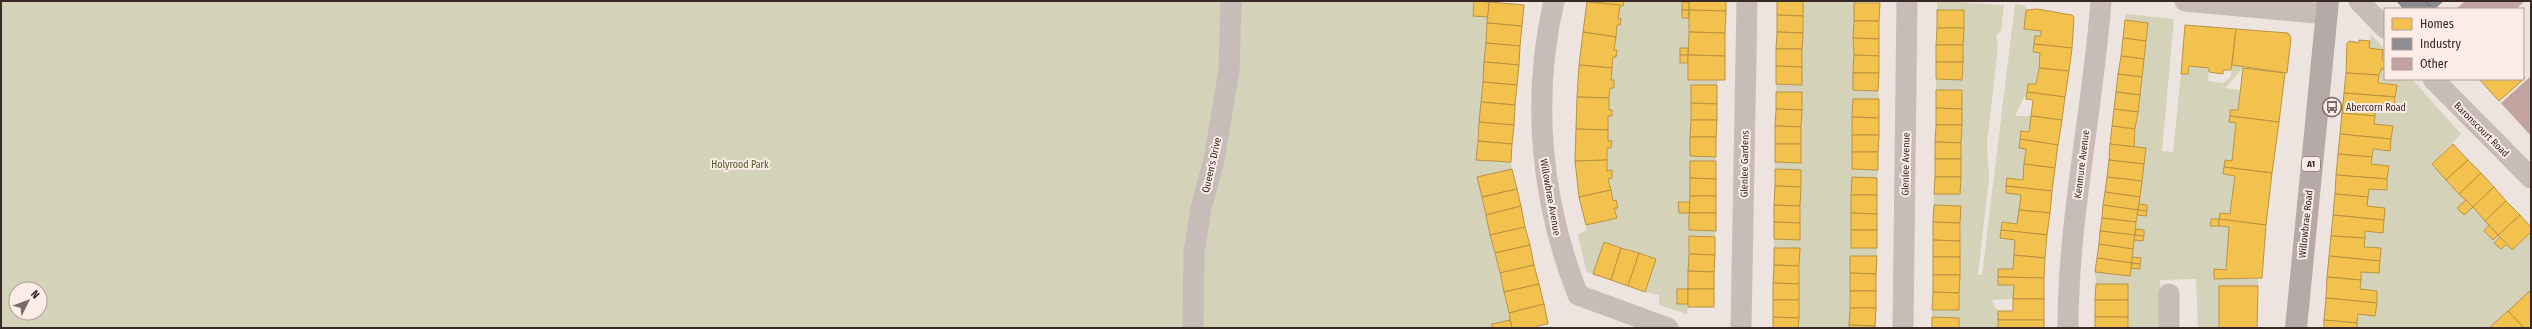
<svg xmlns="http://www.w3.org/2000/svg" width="2532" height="329" font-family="'Fira Sans Condensed',sans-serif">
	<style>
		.green { fill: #d4d2b8; fill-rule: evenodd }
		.homes { fill: #f2c14e; stroke: #ba9342 }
		.industry { fill: #8d8d92; stroke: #746f72 }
		.building { fill: #c3a39f }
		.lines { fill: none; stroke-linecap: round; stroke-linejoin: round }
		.minor { stroke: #c7bcb8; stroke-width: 21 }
		.major { stroke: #b5aaa8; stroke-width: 22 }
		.labels { text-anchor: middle; stroke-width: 4; stroke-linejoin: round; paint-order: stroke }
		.shield { fill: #fbede6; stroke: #726360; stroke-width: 1 }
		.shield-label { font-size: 9px; font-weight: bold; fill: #382826 }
		.poi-label { font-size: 10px; fill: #382826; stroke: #fbede6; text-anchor: start }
		.street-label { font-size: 10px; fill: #382826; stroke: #fbede6 }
		.park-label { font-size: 10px; fill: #515828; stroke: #fbede6 }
	</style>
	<rect width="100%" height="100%" fill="#eee4df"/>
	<!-- green -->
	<g class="green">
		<path d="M1 1H1474L1473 16 1488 17 1476 159 1511 162 1512 169 1477 177 1510 320 1492 324V328H1ZM16 289H40V313H16Z"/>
		<polygon points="1624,1 1689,1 1682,2 1682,17 1689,18 1688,48 1680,48 1680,63 1688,63 1718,80 1717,85 1691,85 1690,156 1716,157 1716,161 1690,161 1690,202 1679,202 1679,213 1689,213 1689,230 1716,231 1715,237 1689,237 1688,289 1677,289 1688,304 1687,314 1659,305 1659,295 1645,292 1656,259 1604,242 1593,274 1586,271 1578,234 1586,231 1586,225 1616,218 1614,208 1618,207 1616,201 1613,201 1608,179 1612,178 1612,171 1607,171 1607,148 1611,148 1612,141 1608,141 1608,116 1612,116 1612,110 1609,110 1610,88 1614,88 1614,80 1611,80 1613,57 1616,57 1617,51 1614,50 1617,25 1620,25 1621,20 1618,19 1620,5 1623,6"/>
		<polygon points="1803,1 1858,1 1854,3 1853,90 1878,91 1879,99 1853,99 1852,169 1878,170 1877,178 1852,178 1851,248 1877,248 1877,256 1850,256 1849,328 1798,328 1800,248 1774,248 1774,239 1800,240 1800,224 1802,223 1800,223 1801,170 1775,169 1775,162 1801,162 1802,92 1776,92 1776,84 1802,85"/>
		<polygon points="1937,1 2004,5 2001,31 1996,35 1998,46 1987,143 1989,178 1978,275 1982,275 2015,4 2026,6 2024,29 2041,31 2041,36 2035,36 2033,52 2040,53 2036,84 2028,84 2026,97 2024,97 2015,116 2031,116 2029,132 2021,131 2019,148 2026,149 2023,180 2007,178 2006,193 2021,195 2017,224 2002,222 2000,238 2015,240 2013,269 1998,269 1998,285 2014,285 2013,299 1991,300 1998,311 1998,327 2013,328 1959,328 1959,318 1932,317 1932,310 1959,310 1961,206 1934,205 1934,194 1960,194 1962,91 1936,90 1936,79 1962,80 1964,10 1937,10"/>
		<polygon points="2126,14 2174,19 2162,151 2173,152 2181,74 2188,74 2189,66 2209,68 2208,81 2224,83 2231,76 2232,65 2240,65 2243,68 2225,88 2240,90 2238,110 2230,110 2229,122 2236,123 2232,161 2223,174 2235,176 2230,214 2220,213 2219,219 2211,219 2210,226 2229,227 2226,270 2214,269 2214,279 2258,279 2258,286 2219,286 2219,328 2198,328 2196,279 2160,280 2161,328 2128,328 2128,284 2096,284 2095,272 2130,276 2131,268 2140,269 2141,258 2132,257 2134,240 2143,241 2144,230 2136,229 2137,215 2146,216 2147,205 2139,204 2134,147 2148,23 2125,20"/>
		<polygon points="2371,34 2385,50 2385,60 2369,48"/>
		<polygon points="2382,68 2385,69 2385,79 2412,79 2461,134 2432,164 2466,200 2457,208 2464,215 2473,207 2489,225 2484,231 2493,240 2498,235 2500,237 2495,243 2501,249 2507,244 2512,250 2531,232 2531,290 2489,328 2357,328 2358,314 2375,316 2377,291 2360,289 2361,272 2379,273 2381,248 2364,247 2365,231 2383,232 2385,208 2367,206 2369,189 2387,190 2388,166 2371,164 2373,149 2390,151 2393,126 2374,124 2376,109 2394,110 2396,85 2378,83"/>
	</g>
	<!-- homes -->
	<g class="homes">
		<polygon points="1474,1 1489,2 1488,17 1473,16"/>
		<polygon points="1587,1 1624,1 1623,6"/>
		<polygon points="1689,1 1726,1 1726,11 1689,10"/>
		<polygon points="1803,1 1803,16 1777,15 1777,1"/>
		<polygon points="1489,2 1524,5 1522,26 1487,23"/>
		<polygon points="1587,2 1620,5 1618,19 1621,19 1620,25 1617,25 1616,37 1583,32"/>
		<rect x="1682" y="2" width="7" height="8"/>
		<polygon points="1854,3 1880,3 1879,21 1854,21"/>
		<polygon points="2037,9 2072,15 2074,17 2072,48 2034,44 2035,36 2041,36 2041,31 2024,29 2026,10"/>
		<rect x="1682" y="10" width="7" height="8"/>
		<polygon points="1689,10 1726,11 1725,33 1689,32"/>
		<rect x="1937" y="10" width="27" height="18"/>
		<polygon points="1777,15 1803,16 1803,33 1777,32"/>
		<polygon points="2125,20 2148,23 2146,41 2123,38"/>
		<polygon points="1854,21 1879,21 1879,39 1853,38"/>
		<polygon points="1487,23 1522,26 1520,46 1486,43"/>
		<polygon points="2185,25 2236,29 2231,70 2223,70 2223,74 2209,72 2209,68 2189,66 2188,74 2181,74"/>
		<polygon points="1937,28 1964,28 1963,45 1936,45"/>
		<polygon points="2236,29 2288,33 2291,38 2287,73 2232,65"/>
		<polygon points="1583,32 1616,37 1614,50 1617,50 1616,57 1613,57 1612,68 1579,65"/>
		<polygon points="1689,32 1725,33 1725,56 1688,55"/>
		<polygon points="1777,32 1803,33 1802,49 1776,49"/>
		<polygon points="1853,38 1879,39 1879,56 1854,55"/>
		<polygon points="2123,38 2146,41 2144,59 2121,56"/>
		<polygon points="2359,40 2370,41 2369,48 2383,50 2382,60 2385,60 2385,69 2382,68 2379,75 2346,73 2347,43 2350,41 2359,43"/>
		<polygon points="1486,43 1520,46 1519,65 1484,62"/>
		<polygon points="2034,44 2072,48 2069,71 2039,68 2040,53 2033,52"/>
		<rect x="1936" y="45" width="27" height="17"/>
		<rect x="1680" y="48" width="8" height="7"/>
		<polygon points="1776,49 1802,49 1802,67 1776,66"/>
		<rect x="1680" y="55" width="8" height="8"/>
		<polygon points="1688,55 1725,56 1725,80 1688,80"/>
		<polygon points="1854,55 1879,56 1879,73 1853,73"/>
		<polygon points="2121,56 2144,59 2142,77 2118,74"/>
		<polygon points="1484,62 1519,65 1517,85 1483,82"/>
		<polygon points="1936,62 1963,62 1962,80 1936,79"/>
		<polygon points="1579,65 1612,68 1611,80 1614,80 1614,88 1610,88 1609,98 1577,97"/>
		<polygon points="1776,66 1802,67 1802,85 1776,84"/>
		<polygon points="2039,68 2069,71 2065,97 2027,92 2028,84 2036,84"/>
		<polygon points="2243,68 2285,73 2279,122 2230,116 2230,110 2238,110"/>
		<polygon points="1853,73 1879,73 1878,91 1853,90"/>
		<polygon points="2346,73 2379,75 2378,83 2397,85 2395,97 2344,93"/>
		<polygon points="2118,74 2142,77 2140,95 2116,92"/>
		<polygon points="2523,76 2525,78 2499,101 2479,79 2523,79"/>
		<polygon points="1483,82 1517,85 1515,105 1481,102"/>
		<polygon points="1691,85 1717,85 1717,104 1691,103"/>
		<polygon points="1936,90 1962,90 1962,109 1936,108"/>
		<polygon points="1776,92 1802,92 1802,110 1776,109"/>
		<polygon points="2027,92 2065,97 2062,120 2031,116 2033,100 2026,99"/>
		<polygon points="2116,92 2140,95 2138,112 2114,109"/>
		<polygon points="2344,93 2395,97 2394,110 2376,109 2375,116 2342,113"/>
		<polygon points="1577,97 1609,98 1609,110 1612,110 1612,116 1608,116 1608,130 1576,129"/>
		<polygon points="1853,99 1879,99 1879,118 1852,117"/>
		<polygon points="1481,102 1515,105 1514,125 1479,122"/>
		<polygon points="1691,103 1717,104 1717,120 1691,120"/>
		<polygon points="1936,108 1962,109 1962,125 1936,125"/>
		<polygon points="1776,109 1802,110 1801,127 1775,126"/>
		<polygon points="2114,109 2138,112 2135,129 2112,126"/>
		<polygon points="2342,113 2375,116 2374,124 2393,126 2391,139 2340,134"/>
		<polygon points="2031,116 2062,120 2058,145 2020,139 2021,131 2029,132"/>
		<polygon points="2230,116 2279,122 2272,173 2224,167 2225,160 2232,161 2236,123 2229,122"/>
		<polygon points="1852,117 1879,118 1879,135 1852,135"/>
		<polygon points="1691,120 1717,120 1716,137 1690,137"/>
		<polygon points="1479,122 1514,125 1512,144 1478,141"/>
		<polygon points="1936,125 1962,125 1961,143 1935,142"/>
		<polygon points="1775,126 1801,127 1801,144 1775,144"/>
		<polygon points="2112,126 2135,129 2134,147 2110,144"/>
		<polygon points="1576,129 1608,130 1608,141 1612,141 1611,148 1607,148 1607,160 1575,161"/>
		<polygon points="2340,134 2391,139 2390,151 2373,149 2372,157 2338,154"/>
		<polygon points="1852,135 1879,135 1878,152 1852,152"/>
		<polygon points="1690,137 1716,137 1716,157 1690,156"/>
		<polygon points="2020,139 2058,145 2055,168 2024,164 2026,149 2019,148"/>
		<polygon points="1478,141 1512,144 1511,162 1476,160"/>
		<polygon points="1935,142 1961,143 1961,159 1935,159"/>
		<polygon points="1775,144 1801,144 1801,163 1775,162"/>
		<polygon points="2110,144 2146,148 2144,164 2109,160"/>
		<polygon points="2453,144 2468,160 2446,180 2432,164"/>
		<polygon points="1852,152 1878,152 1878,170 1852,169"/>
		<polygon points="2338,154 2372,157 2371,164 2389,166 2387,179 2336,175"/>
		<rect x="1935" y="159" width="26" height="18"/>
		<polygon points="1607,160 1607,171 1612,170 1612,178 1608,179 1611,190 1579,197 1575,161"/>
		<polygon points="2109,160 2144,164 2142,181 2107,177"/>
		<polygon points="2468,160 2481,173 2459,194 2446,180"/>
		<polygon points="1690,161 1716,161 1716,179 1690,178"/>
		<polygon points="2024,164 2055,168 2052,191 2006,186 2007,178 2023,180"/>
		<polygon points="2224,167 2272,173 2266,225 2219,219 2220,213 2230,214 2235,176 2223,174"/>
		<polygon points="1512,169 1517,189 1482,197 1477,177"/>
		<polygon points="1775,169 1801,170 1801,187 1775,186"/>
		<polygon points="2481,173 2494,187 2473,207 2459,194"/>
		<polygon points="2336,175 2387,179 2387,190 2369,189 2368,197 2335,194"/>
		<polygon points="1852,177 1877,178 1877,195 1851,195"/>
		<polygon points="1935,177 1961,177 1960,194 1934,194"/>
		<polygon points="2107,177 2142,181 2140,197 2105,192"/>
		<polygon points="1690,178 1716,179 1716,196 1690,196"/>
		<polygon points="1775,186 1801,187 1800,206 1774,205"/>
		<polygon points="2006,186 2052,191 2050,213 2019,210 2021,195 2006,193"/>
		<polygon points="2494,187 2506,201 2485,221 2473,207"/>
		<polygon points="1517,189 1521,206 1486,215 1482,197"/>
		<polygon points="1611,190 1613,201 1616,200 1618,208 1614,208 1617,218 1586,225 1579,197"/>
		<polygon points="2105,192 2140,197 2138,210 2103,205"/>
		<polygon points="2335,194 2368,197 2367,206 2385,208 2384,220 2333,215"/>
		<polygon points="1851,195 1877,195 1877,214 1851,213"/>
		<polygon points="1690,196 1716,196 1716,213 1689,213"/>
		<polygon points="2466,200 2473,207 2464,215 2457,208"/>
		<polygon points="2506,201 2520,215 2498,235 2485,221"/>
		<polygon points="1678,202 1690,202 1689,213 1679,213"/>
		<polygon points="2139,204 2147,205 2147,211 2138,210"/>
		<polygon points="1774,205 1800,206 1800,223 1774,222"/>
		<polygon points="1934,205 1961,206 1960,223 1933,222"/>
		<polygon points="2103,205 2138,210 2136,222 2102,218"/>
		<polygon points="1521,206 1525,227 1490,235 1486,215"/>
		<polygon points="2019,210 2050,213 2047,235 2001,230 2002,222 2017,224"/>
		<polygon points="2138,210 2147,211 2146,216 2137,215"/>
		<polygon points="1689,213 1716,213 1716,231 1689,230"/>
		<polygon points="1851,213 1877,214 1877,230 1851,230"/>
		<polygon points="2333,215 2384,220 2383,233 2365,231 2365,238 2331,236"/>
		<polygon points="2520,215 2531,227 2531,232 2512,250 2498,235"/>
		<polygon points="2102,218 2136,222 2135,235 2100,231"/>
		<polygon points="2211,219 2219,219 2219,226 2210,226"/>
		<polygon points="2219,219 2266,225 2262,278 2214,279 2214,269 2226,270 2229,227 2219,226"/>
		<polygon points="1774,222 1800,223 1800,240 1774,239"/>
		<polygon points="1933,222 1960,223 1960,241 1933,240"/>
		<polygon points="2489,225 2498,235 2493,240 2484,231"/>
		<polygon points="1525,227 1530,245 1495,253 1490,235"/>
		<polygon points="2136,229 2144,230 2144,236 2135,235"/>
		<rect x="1851" y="230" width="26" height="18"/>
		<polygon points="2001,230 2047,235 2045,258 2014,255 2015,240 2000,238"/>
		<polygon points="2100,231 2135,235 2133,249 2099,244"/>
		<polygon points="2135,235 2144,236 2143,241 2134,240"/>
		<polygon points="1689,236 1715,237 1715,255 1689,254"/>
		<polygon points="2331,236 2365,238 2364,247 2381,248 2380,261 2329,256"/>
		<polygon points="2500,237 2507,244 2501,249 2494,243"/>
		<polygon points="1933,240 1960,241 1960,257 1933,257"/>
		<polygon points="1604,242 1621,248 1611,280 1593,274"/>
		<polygon points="2099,244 2133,249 2132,263 2097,258"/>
		<polygon points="1530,245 1534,265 1500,273 1495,253"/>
		<polygon points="1621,248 1639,253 1628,286 1611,280"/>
		<polygon points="1774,248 1800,248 1799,266 1774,265"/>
		<polygon points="1639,253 1656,259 1645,292 1628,286"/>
		<polygon points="1689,254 1715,255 1714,272 1688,271"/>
		<polygon points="2014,255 2045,258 2044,278 1998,277 1998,269 2013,269"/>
		<polygon points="1850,256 1877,256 1876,274 1850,273"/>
		<polygon points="2329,256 2380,261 2379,273 2361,272 2361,280 2327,277"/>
		<rect x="1933" y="257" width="27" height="18"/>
		<polygon points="2132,257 2141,258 2140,264 2132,263"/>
		<polygon points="2097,258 2132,263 2130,276 2095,272"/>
		<polygon points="2132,263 2140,264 2140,269 2131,268"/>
		<polygon points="1534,265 1539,284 1504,292 1500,273"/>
		<polygon points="1774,265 1799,266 1799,284 1773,283"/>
		<polygon points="1688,271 1714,272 1714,289 1688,289"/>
		<polygon points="1850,273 1876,274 1876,291 1850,291"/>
		<polygon points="1933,275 1960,275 1959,293 1933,292"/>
		<polygon points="1998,277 2044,278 2044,299 2013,299 2014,285 1998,285"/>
		<polygon points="2327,277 2361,280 2360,289 2377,291 2377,303 2326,298"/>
		<polygon points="1773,283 1799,284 1799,300 1773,300"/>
		<polygon points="1539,284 1544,304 1509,313 1504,292"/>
		<polygon points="2096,284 2128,284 2128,300 2095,300"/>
		<polygon points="2219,286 2258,286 2257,328 2219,328"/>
		<rect x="1677" y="289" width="11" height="15"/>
		<rect x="1688" y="289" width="26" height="18"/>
		<polygon points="2531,290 2531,328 2524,328 2508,311"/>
		<rect x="1850" y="291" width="26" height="17"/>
		<polygon points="1933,292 1959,293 1959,310 1932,310"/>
		<polygon points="2326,298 2377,303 2375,316 2358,314 2357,323 2324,320"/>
		<polygon points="2013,299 2044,299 2044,320 1998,320 1998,311 2013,311"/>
		<polygon points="1773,300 1799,300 1799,318 1773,317"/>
		<rect x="2095" y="300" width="33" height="17"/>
		<polygon points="1544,304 1548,324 1537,326 1538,328 1512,328 1509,313"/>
		<polygon points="1850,308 1876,308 1875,326 1849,325"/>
		<polygon points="2508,311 2524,328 2489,328"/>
		<polygon points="1773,317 1799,318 1798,328 1773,328"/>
		<polygon points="1932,317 1959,318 1959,328 1932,328"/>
		<rect x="2095" y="317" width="33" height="11"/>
		<polygon points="1510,320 1512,328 1492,328 1492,324"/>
		<rect x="1998" y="320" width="46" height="8"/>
		<polygon points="2324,320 2357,323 2357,328 2324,328"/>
		<polygon points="1849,325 1875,326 1875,328 1849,328"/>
	</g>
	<!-- industry -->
	<g class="industry">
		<polygon points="2397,1 2425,1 2432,9 2404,9"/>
		<polygon points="2425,1 2443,1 2434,9"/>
	</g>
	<!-- building -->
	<g class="building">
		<polygon points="2465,1 2525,1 2516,9 2456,9"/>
		<polygon points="2531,76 2531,136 2501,103"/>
	</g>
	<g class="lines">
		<!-- minor -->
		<g class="minor">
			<path d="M1554 1C1531 100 1541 201 1578 295L1668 328"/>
			<polyline points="2185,1 2326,14"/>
			<polyline points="2359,1 2385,28"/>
			<polyline points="2433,79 2531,178"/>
			<polyline points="2169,294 2169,328"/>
			<polyline points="1193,328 1194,252 1201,208 1214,160 1229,71 1231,1"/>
			<polyline points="1741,328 1747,1"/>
			<polyline points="1903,328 1907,1"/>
			<path d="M2068 328C2068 218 2093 110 2101 1"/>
		</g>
		<!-- major -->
		<polyline class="major" points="2296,328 2328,1"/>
	</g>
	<!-- icons -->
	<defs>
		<g id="bus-ring" transform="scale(1)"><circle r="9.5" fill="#fbede6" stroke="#786a67" stroke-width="1.5"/><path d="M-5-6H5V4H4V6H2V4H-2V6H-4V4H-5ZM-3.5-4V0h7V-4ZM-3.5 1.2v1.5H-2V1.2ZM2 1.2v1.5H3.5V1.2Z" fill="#786a67"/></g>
	</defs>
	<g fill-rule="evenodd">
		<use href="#bus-ring" x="2332" y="107"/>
	</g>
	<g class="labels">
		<!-- shield labels -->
		<rect class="shield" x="2302" y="157" width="18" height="14" rx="3"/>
		<g class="shield-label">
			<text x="2311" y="167">A1</text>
		</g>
		<!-- poi labels -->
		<g class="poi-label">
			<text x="2346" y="111">Abercorn Road</text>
		</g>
		<!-- street labels -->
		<g class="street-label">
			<text transform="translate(2482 129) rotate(45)" y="4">Baronscourt Road</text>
			<text transform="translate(1744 164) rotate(-89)" y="4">Glenlee Gardens</text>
			<text transform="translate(1905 164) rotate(-89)" y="4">Glenlee Avenue</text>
			<text transform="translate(2081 164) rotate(-83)" y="4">Kenmure Avenue</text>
			<text transform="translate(1211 165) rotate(-77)" y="4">Queen's Drive</text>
			<text transform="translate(1551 197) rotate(80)" y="4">Willowbrae Avenue</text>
			<text transform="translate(2305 224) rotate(-84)" y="4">Willowbrae Road</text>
		</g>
		<!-- park labels -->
		<g class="park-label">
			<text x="740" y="168">Holyrood Park</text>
		</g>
	</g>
	<!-- border -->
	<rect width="2532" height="329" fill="none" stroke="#382826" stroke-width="4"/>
	<!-- legend -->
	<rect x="2384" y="8" width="140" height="72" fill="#fbede6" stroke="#ad9e99"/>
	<rect x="2392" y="18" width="20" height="12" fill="#f2c14e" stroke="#ad9e99"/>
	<text x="2420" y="28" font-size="12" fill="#382826">Homes</text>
	<rect x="2392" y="38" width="20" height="12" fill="#8d8d92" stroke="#ad9e99"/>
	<text x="2420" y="48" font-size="12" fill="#382826">Industry</text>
	<rect x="2392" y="58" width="20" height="12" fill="#c3a39f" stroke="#ad9e99"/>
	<text x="2420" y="68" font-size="12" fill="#382826">Other</text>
	<!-- north arrow -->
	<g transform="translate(28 301) rotate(48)"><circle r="19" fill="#fbede6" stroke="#ad9e99"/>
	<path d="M0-3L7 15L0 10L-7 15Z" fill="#786a67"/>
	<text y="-6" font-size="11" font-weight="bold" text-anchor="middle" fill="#382826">N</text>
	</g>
</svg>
